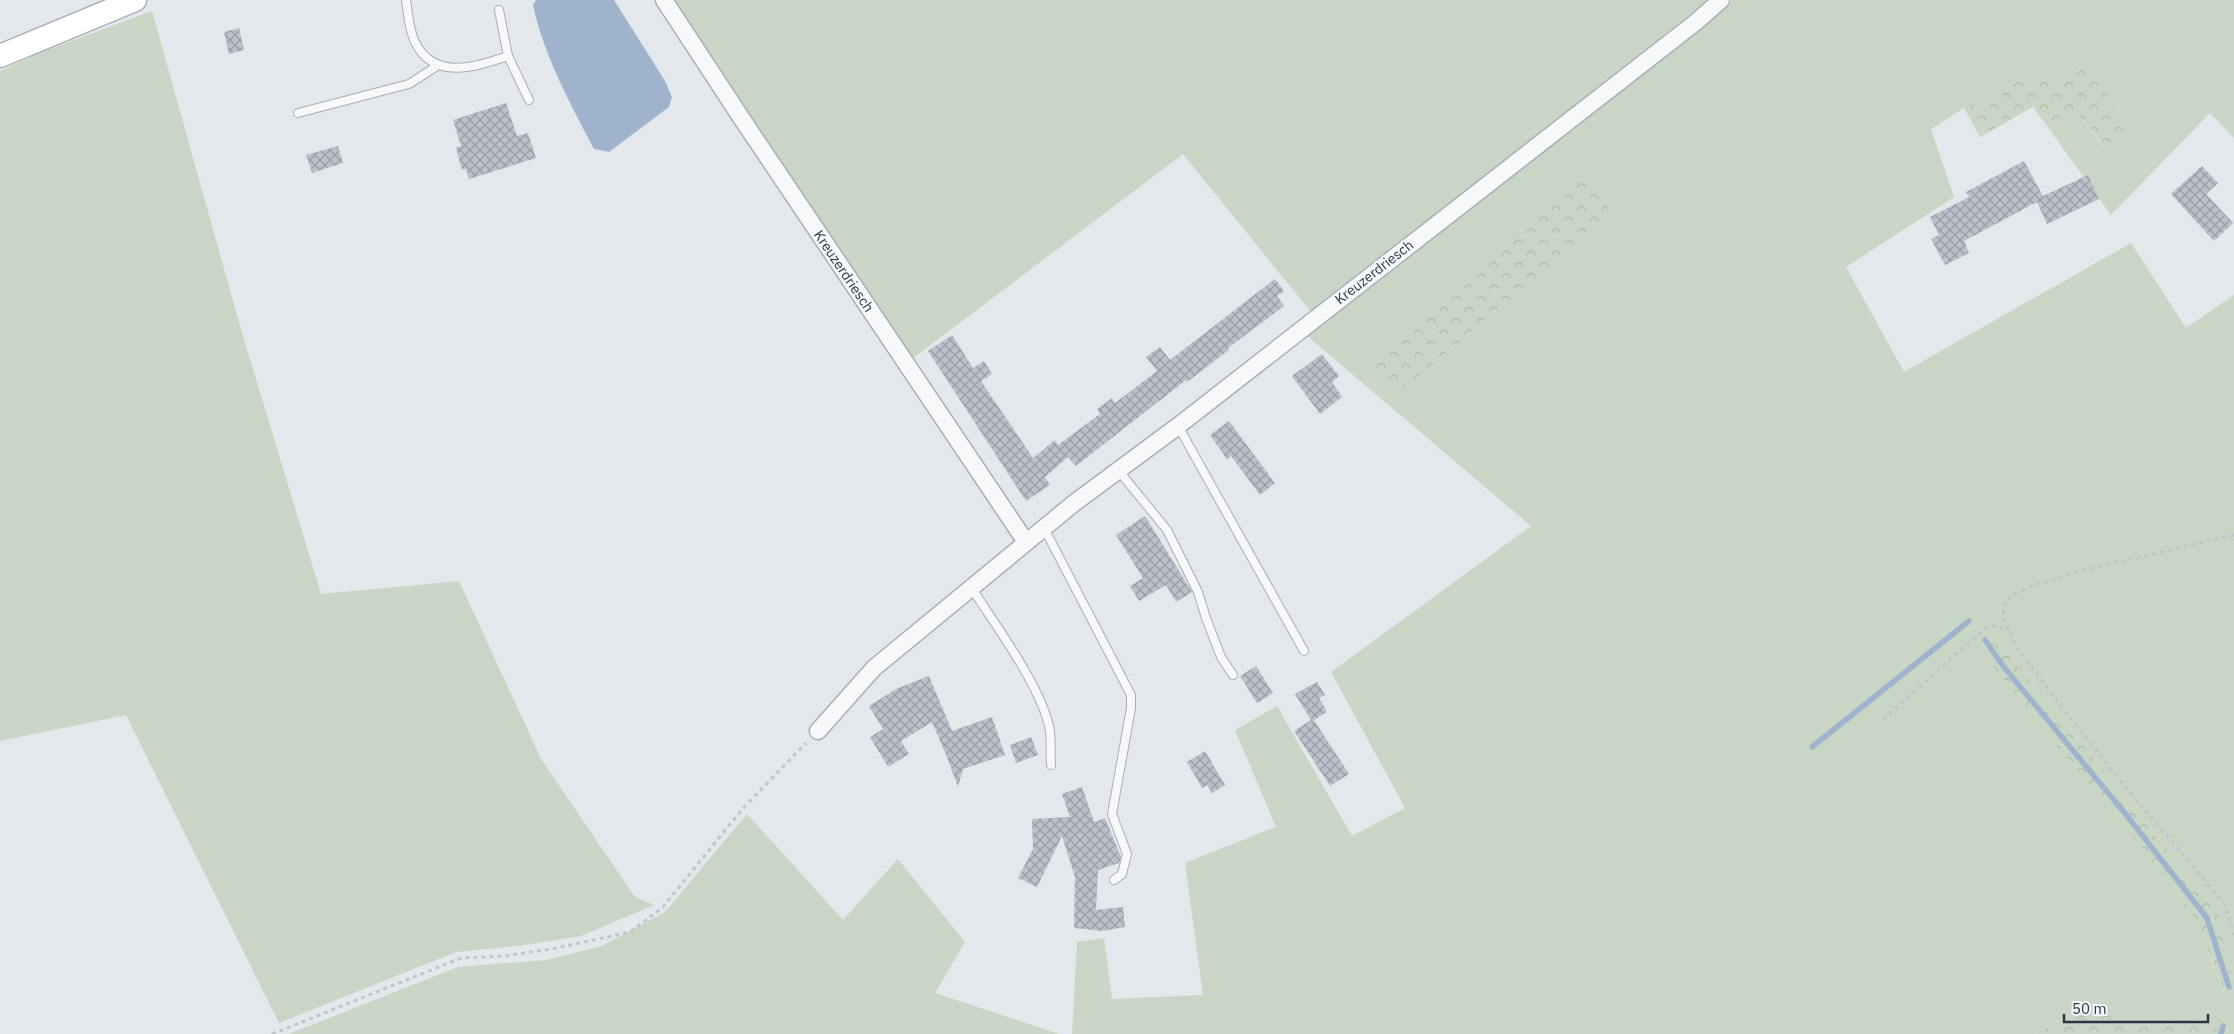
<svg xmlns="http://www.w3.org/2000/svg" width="2234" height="1034" font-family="'IBM Plex Sans',sans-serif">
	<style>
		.grass { fill: #c9d6c5 }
		.forest { fill: url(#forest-crowns) }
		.water { fill: #9fb4cc }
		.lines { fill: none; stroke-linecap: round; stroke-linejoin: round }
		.stream { stroke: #9fb4cc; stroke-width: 5.5 }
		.building { fill: url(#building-cross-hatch) }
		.lane-casing { stroke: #a9aeb7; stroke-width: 10 }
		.street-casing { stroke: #a9aeb7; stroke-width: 19 }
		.secondary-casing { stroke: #a9aeb7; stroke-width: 25 }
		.path { stroke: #c2c5cb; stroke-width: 3; stroke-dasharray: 4 4; stroke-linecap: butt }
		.lane { stroke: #f7f8fa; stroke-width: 8 }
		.street { stroke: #f7f8fa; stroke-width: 16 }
		.secondary { stroke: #fff; stroke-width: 22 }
		.labels { text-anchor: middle; stroke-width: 4.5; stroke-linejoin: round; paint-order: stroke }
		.street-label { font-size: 14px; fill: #2b3445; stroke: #f4f6f9 }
	</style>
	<defs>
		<pattern id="forest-crowns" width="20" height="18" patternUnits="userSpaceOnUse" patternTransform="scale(1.25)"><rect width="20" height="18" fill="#c9d6c5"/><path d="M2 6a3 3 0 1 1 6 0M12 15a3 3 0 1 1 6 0" fill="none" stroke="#adb8ab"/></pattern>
		<pattern id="building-cross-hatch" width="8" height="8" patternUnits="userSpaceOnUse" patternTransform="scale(1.25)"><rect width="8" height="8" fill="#bbc0ca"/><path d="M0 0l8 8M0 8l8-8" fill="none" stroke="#989da6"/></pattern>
	</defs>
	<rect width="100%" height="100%" fill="#e4e7ec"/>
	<!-- grass -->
	<g class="grass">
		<polygon points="674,0 1708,0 1311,312 1183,154 912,359"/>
		<polygon points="1733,0 2234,0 2234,138 2210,113 2111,215 2047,126 2075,112 2105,148 2134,135 2084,61 2059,75 2024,78 1964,108 1931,129 1954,197 1846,267 1904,372 2131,243 2186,328 2234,295 2234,979 2218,913 1992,632 2199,927 2224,993 2234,989 2234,1034 2229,1034 2228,1032 2198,1020 2129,1029 2108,995 2034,1034 1072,1034 1077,942 1104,938 1112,999 1203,995 1185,863 1276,827 1235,730 1277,706 1352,836 1405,808 1331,672 1531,526 1305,334"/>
		<polygon points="152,11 240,326 321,594 459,581 541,759 635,897 654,905 581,936 518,946 456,952 279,1023 126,715 0,741 0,71 42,52"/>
		<polygon points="747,814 843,920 898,859 965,942 935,993 1059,1034 289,1034 458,967 546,960 602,946 665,912"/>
	</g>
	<!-- forest -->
	<g class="forest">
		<polygon points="2084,60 2134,135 2106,148 2075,112 2047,126 2033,107 1980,137 1964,108 2024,78 2059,75"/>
		<polygon points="1587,174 1612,214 1399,392 1372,365"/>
		<polygon points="1992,632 2218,913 2234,979 2234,989 2225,994 2199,927 2140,845 2052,741 1975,644"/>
		<polygon points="2108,995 2129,1029 2198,1020 2228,1032 2229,1034 2034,1034"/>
	</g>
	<!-- water -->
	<path class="water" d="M536 0H614L665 81 672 97 669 107 609 152 594 149C570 103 544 56 533 5Z"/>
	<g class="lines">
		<!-- stream -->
		<g class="stream">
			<polyline points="1985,640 2003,666 2128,817 2207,918 2229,987"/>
			<polyline points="1812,747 1969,621"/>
			<polyline points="2221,1034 2223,1026"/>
		</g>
	</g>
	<!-- building -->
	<g class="building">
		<polygon points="239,28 244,50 229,54 224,32"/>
		<polygon points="506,103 517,136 528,133 536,158 469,179 466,169 462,170 456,148 461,146 453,120"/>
		<polygon points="338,146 343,163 312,173 306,155"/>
		<polygon points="2024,161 2043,196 2088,175 2099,199 2047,224 2037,202 1964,241 1969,253 1945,265 1931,239 1939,235 1930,217 1969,197 1966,192"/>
		<polygon points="2202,166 2218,183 2206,194 2233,223 2214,241 2171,194"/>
		<polygon points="1275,279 1284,291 1277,296 1284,306 1228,348 1229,350 1187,382 1186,380 1076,466 1068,457 1045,477 1050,485 1026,501 928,351 952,335 973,368 984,361 992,374 981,381 1033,458 1055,440 1058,445 1100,414 1097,409 1112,398 1115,403 1157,371 1146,357 1160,347 1170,360"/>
		<polygon points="1322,354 1339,376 1332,382 1342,397 1320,414 1292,376"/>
		<polygon points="1229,421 1275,483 1260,495 1231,456 1227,459 1210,435"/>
		<polygon points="1145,516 1192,592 1176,602 1166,585 1139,601 1130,586 1143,578 1116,535"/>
		<polygon points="1256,666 1273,693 1257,703 1240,676"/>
		<polygon points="929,676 952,731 992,717 1005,755 963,769 958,787 947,757 932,722 901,741 909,754 888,767 870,737 883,729 869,706 896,689"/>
		<polygon points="1317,682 1325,695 1319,698 1327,712 1314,720 1349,774 1330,786 1294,731 1311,720 1295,694"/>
		<polygon points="1031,737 1038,755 1016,763 1010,745"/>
		<polygon points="1205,751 1225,785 1212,793 1207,785 1202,788 1187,762"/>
		<polygon points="1082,787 1094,822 1105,818 1121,857 1119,863 1098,870 1096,910 1123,907 1125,927 1103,931 1074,928 1075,877 1062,836 1037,887 1018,878 1033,849 1032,819 1070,817 1062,794"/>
	</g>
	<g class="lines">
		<!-- lane casing -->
		<g class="lane-casing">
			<g id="lane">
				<path d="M406 0C408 13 409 30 415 42 434 81 475 67 508 56L529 100"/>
				<polyline points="499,10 508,56"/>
				<polyline points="298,113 409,84 437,66"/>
				<polyline points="1178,426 1304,651"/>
				<polyline points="1118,470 1167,530 1198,592 1206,618 1221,657 1233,675"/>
				<polyline points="1044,528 1131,695 1131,708 1112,814 1127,854 1122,874 1114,880"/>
				<path d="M971 587C995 625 1039 683 1049 726 1052 738 1050 753 1051 765"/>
			</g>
		</g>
		<!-- street casing -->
		<g class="street-casing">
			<g id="street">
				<polyline points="664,0 742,119 1026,542"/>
				<polyline points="818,731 874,668 1073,504 1178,426 1696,22 1721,0"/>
			</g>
		</g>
		<!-- secondary casing -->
		<g class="secondary-casing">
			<polyline id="secondary" points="0,56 135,0"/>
		</g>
		<!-- path -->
		<g class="path">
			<polyline points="2234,535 2084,570 2029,587 2012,595 2005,605 2003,616 2016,646 2054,697 2135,799 2191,863 2225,905 2234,935"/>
			<polyline points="1883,719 1988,626 2007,628"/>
			<polyline points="272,1034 461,958 504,956 552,949 630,932 662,908 745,806 806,743"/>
		</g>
		<!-- lane -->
		<use href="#lane" class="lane"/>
		<!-- street -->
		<use href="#street" class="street"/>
		<!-- secondary -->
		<use href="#secondary" class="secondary"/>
	</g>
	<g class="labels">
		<!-- street labels -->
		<g class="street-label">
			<text transform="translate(844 271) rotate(56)" y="5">Kreuzerdriesch</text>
			<text transform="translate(1374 272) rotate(-38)" y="5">Kreuzerdriesch</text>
		</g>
	</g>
	<!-- scale -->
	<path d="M2064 1014v8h144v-8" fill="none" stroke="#2b3445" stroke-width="2.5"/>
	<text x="2072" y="1014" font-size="15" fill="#2b3445" stroke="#f4f6f9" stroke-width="4" paint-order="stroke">50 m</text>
</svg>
